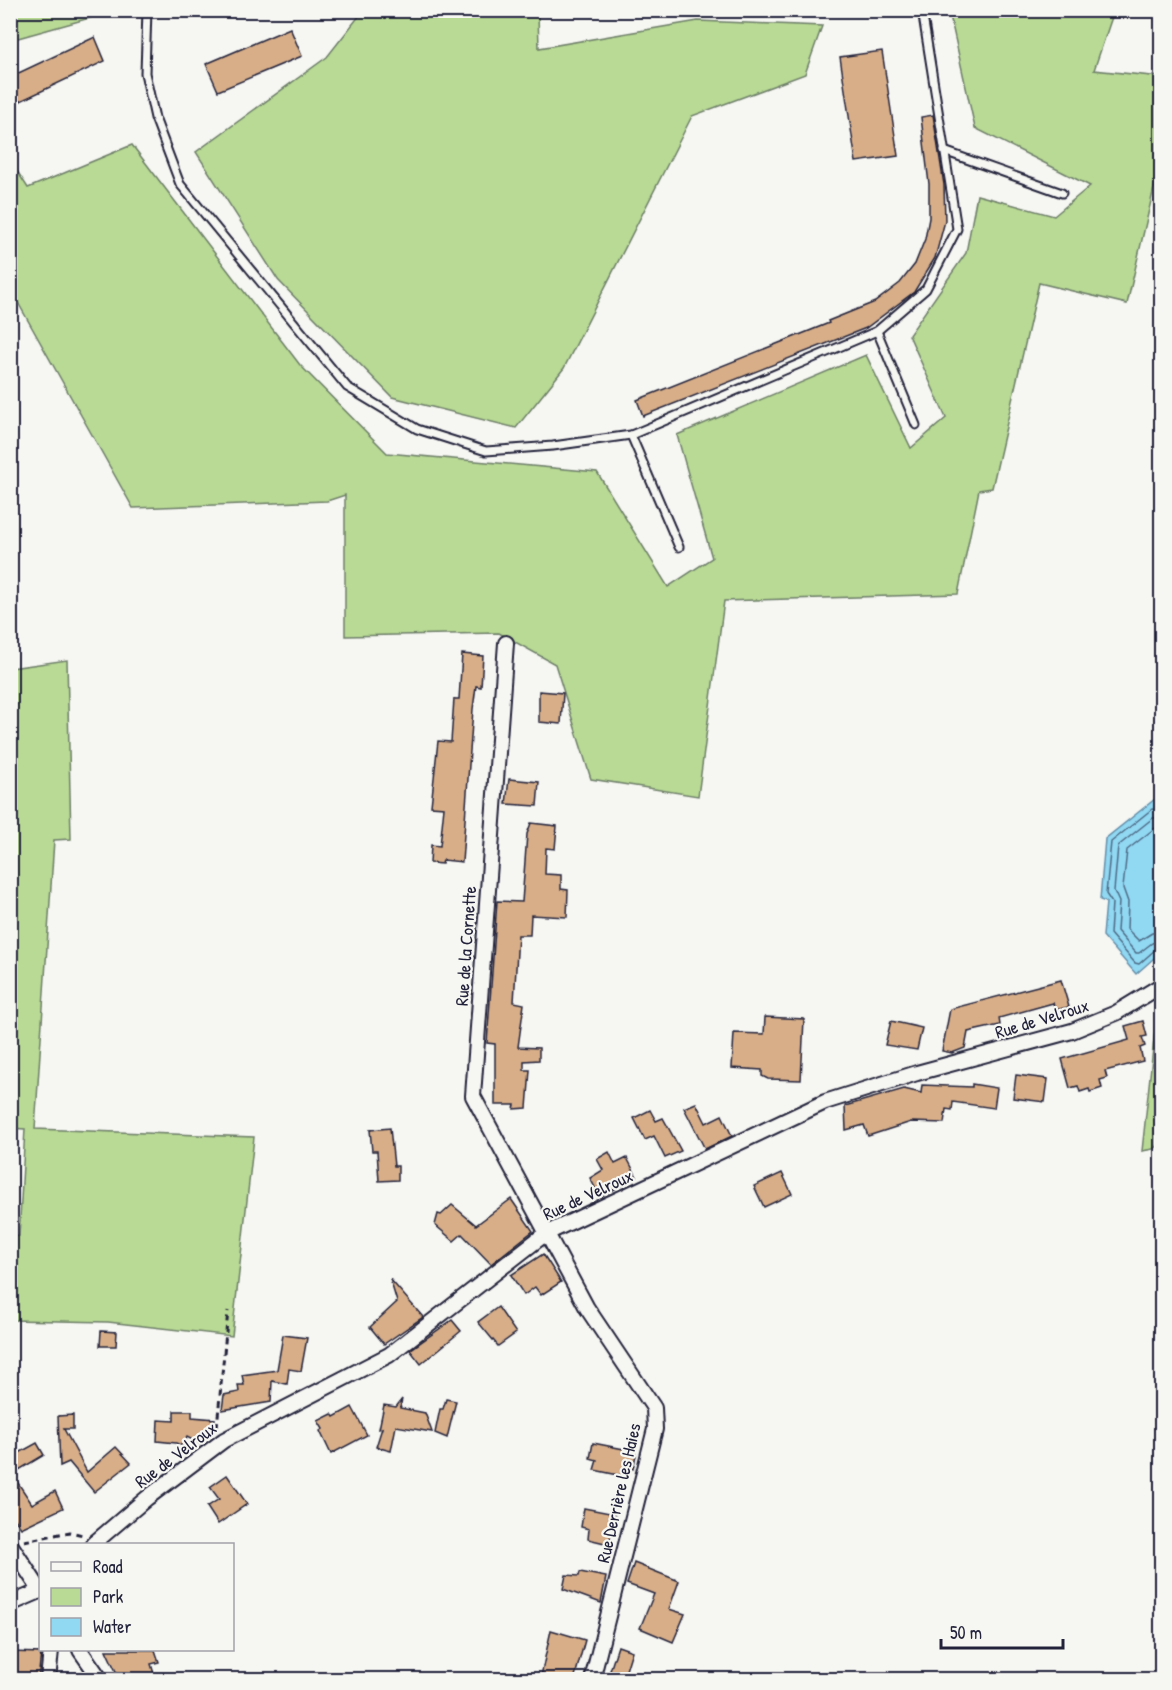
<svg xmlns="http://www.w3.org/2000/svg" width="1172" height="1690" font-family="'Patrick Hand',sans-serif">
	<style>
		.green { fill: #b8da94; stroke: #6d7e68; stroke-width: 1.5 }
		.water { fill: #91d8f3; stroke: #658fa9; stroke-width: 1.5 }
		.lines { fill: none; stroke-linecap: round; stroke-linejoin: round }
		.shore { stroke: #4e6b85; stroke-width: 1.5 }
		.building { fill: #d7ae88; stroke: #22223b; stroke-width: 1.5 }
		.lane-casing { stroke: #22223b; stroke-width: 11 }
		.street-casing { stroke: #22223b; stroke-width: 18 }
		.path { stroke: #22223b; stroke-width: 3; stroke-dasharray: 6 4.5; stroke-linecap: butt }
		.lane { stroke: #f6f6f2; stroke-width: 7 }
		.street { stroke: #f6f6f2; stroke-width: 14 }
		.labels { text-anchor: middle; stroke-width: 4.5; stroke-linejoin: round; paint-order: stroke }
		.street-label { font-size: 18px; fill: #22223b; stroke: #f6f6f2 }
	</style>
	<rect width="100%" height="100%" fill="#f6f6f2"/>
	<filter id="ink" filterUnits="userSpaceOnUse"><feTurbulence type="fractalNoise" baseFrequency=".0167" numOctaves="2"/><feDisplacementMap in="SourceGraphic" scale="12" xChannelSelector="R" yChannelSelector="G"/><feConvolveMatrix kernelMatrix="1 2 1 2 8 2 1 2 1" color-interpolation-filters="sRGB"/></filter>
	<g filter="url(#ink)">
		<!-- green -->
		<g class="green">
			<polygon points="11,10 115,10 115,11 11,40"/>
			<polygon points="363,11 554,11 538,13 539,48 698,21 822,26 805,74 692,116 564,368 516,428 392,397 278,280 196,152 327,57"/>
			<polygon points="949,11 1114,11 1094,70 1161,77 1161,158 1127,304 1039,283 992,488 979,490 958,594 724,601 698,796 591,779 555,664 499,633 345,636 345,495 327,501 133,508 11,290 10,160 28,188 132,145 300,365 387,453 597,472 668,587 712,558 677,435 866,355 911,448 946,418 909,335 966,253 977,195 1054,216 1090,186 975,128"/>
			<polygon points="67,660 71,839 54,840 35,1129 254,1137 232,1336 108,1322 11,1320 11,1237 19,1236 25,1129 10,1128 11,668"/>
			<polygon points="1161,998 1161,1142 1153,1149 1142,1151 1158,1001"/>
		</g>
		<!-- water -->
		<polygon class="water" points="1155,799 1162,808 1161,952 1136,974 1103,936 1106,902 1100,900 1105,839"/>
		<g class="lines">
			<!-- shore -->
			<g class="shore">
				<polyline points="1162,811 1152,809 1111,842 1106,894 1112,903 1110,934 1135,963 1139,964 1156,949 1162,948"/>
				<polyline points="1162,818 1153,818 1118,846 1114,891 1119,902 1117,931 1136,953 1139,953 1152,943 1162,941"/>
				<polyline points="1162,827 1155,828 1127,850 1123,888 1128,902 1127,929 1139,941 1152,933 1162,932"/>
			</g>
		</g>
		<!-- building -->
		<g class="building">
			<polygon points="290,28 302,56 218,91 206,64"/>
			<polygon points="95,37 105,61 10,106 10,77"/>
			<polygon points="882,51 898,156 856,162 840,57"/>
			<polygon points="933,115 944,185 945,221 935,258 914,292 866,328 643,416 637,400 829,323 828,321 875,302 900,283 915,264 925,239 929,218 929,184 921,117"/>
			<polygon points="462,654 483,656 481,687 476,686 473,709 462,862 443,860 442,864 430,863 431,845 440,846 444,807 431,806 438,741 451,742 454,699 459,699"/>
			<polygon points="539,691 563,693 561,724 539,722"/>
			<polygon points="509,779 539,782 537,806 506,804"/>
			<polygon points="531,823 557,826 555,849 546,848 545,874 561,875 561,889 568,890 567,917 531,915 530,935 518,935 514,1002 524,1004 518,1047 539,1048 539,1060 524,1061 524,1070 530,1070 527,1108 514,1109 515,1105 495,1105 495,1044 487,1043 497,901 522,902 527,834"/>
			<polygon points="1061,980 1069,1007 1055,1010 1053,1003 999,1018 1000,1025 968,1032 965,1048 952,1053 942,1051 950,1009"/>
			<polygon points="765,1017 804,1019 801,1080 768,1079 762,1076 762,1070 732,1068 734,1033 764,1034"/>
			<polygon points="891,1021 922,1028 917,1050 885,1045"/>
			<polygon points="1143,1021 1147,1036 1142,1037 1145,1046 1140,1048 1143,1061 1105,1071 1107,1078 1100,1080 1102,1088 1090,1092 1089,1089 1080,1092 1078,1086 1070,1088 1062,1059 1129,1040 1125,1026"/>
			<polygon points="1016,1075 1048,1079 1045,1102 1013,1098"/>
			<polygon points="972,1084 997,1088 994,1108 953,1102 952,1110 946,1109 944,1123 911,1122 868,1136 864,1125 846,1130 845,1106 904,1089 921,1093 922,1085 972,1087"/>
			<polygon points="696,1103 706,1123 722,1115 732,1136 705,1149 684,1108"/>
			<polygon points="650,1110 656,1121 663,1118 681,1151 665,1158 654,1136 645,1140 634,1118"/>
			<polygon points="390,1128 394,1166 398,1166 398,1180 379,1181 377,1151 372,1151 370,1130"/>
			<polygon points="609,1152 615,1164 627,1158 637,1177 600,1197 590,1178 603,1170 597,1159"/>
			<polygon points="782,1173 792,1194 764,1207 754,1186"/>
			<polygon points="511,1199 533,1231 491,1264 462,1234 454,1241 435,1225 438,1214 441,1215 452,1205 476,1225"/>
			<polygon points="543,1254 561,1282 541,1295 535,1287 524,1295 511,1275"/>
			<polygon points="390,1279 423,1317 384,1344 370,1327 397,1302"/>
			<polygon points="498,1307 516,1333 498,1346 478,1322"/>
			<polygon points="452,1320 461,1331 421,1364 410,1350"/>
			<polygon points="101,1331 117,1332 116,1346 100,1346"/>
			<polygon points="283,1335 307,1338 301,1371 289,1369 287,1384 272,1381 271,1402 222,1410 224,1395 239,1392 238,1385 244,1385 242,1375 277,1370"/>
			<polygon points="402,1399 400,1408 425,1413 432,1432 396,1426 391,1451 376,1447 382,1428 379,1429 384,1405 396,1407"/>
			<polygon points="446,1399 456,1401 447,1438 435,1433 440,1409 443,1409"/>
			<polygon points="352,1407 367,1435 331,1454 320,1431 323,1429 318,1421 332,1414 334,1417"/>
			<polygon points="174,1411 192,1411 192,1417 215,1419 202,1445 187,1437 183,1446 176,1443 157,1441 158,1420 174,1421"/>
			<polygon points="73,1415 73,1429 64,1429 87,1472 116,1447 131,1463 94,1492 69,1462 60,1466 58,1416"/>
			<polygon points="37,1443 44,1455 12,1474 32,1504 55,1491 63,1508 21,1528 10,1512 10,1458"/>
			<polygon points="593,1443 634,1451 636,1455 633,1469 630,1469 628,1477 594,1470 597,1460 590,1458"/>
			<polygon points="227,1475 247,1504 218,1524 207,1507 219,1499 210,1487"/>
			<polygon points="584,1508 615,1514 609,1544 588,1539 589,1529 581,1527"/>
			<polygon points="634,1563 679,1581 669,1609 685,1614 673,1642 640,1628 654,1594 627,1584"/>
			<polygon points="580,1572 606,1577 601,1603 563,1589 566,1575 579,1576"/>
			<polygon points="551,1630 585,1640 574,1680 553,1680 541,1676"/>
			<polygon points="618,1646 632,1651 623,1680 607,1680"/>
			<polygon points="106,1650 155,1650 159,1662 151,1664 156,1680 120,1680"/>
			<polygon points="10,1652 41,1653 38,1680 10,1680"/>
		</g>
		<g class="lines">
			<!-- lane casing -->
			<g class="lane-casing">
				<g id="lane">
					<polyline points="147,10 145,73 155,118 180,184 347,387 417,429 486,451 553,446 631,435 877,331 926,289 957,229 922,10"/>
					<polyline points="944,151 1062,193"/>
					<polyline points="877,331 916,425"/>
					<polyline points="631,435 679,547"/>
				</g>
			</g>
			<!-- street casing -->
			<g class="street-casing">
				<g id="street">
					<polyline points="506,643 473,1096 587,1308 654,1408 655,1429 592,1680"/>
					<polyline points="10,1544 40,1590"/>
					<polyline points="93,1544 147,1498 224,1440 389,1355 545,1234 825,1102 917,1073 1072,1031 1116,1013 1162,985"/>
					<polyline points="10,1604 40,1591"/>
					<polyline points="80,1650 101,1680"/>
					<polyline points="48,1680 51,1650"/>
				</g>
			</g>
			<!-- path -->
			<g class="path">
				<polyline points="217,1427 228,1311"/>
				<polyline points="24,1541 70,1532 83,1535"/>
			</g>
			<!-- lane -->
			<use href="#lane" class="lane"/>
			<!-- street -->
			<use href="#street" class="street"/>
		</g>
	</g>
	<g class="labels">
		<!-- street labels -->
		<g class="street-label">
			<text transform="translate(466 946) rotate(-86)" y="6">Rue de la Cornette</text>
			<text transform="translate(1042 1019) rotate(-17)" y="6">Rue de Velroux</text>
			<text transform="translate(588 1195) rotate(-25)" y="6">Rue de Velroux</text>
			<text transform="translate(176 1455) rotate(-37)" y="6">Rue de Velroux</text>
			<text transform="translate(619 1493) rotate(-77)" y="6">Rue Derrière les Haies</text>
		</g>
	</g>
	<!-- margin -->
	<rect width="1172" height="1690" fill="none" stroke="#f6f6f2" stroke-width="36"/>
	<rect x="18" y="18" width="1136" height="1654" fill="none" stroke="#22223b" stroke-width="2" filter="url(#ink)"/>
	<!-- legend -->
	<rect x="39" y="1543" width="195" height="108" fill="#f6f6f2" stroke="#a1a1a9" stroke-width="1.5"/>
	<rect x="51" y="1562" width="30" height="9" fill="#f6f6f2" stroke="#a1a1a9" stroke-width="1.5"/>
	<text x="93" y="1573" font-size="18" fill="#22223b">Road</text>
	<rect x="51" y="1588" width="30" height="18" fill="#b8da94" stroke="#a1a1a9" stroke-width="1.5"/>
	<text x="93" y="1603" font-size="18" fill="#22223b">Park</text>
	<rect x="51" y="1618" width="30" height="18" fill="#91d8f3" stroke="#a1a1a9" stroke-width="1.5"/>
	<text x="93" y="1633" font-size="18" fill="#22223b">Water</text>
	<!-- scale -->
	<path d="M941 1639v9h122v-9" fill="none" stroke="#22223b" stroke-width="3"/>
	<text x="950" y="1639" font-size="18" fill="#22223b" stroke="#f6f6f2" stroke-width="4.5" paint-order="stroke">50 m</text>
</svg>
